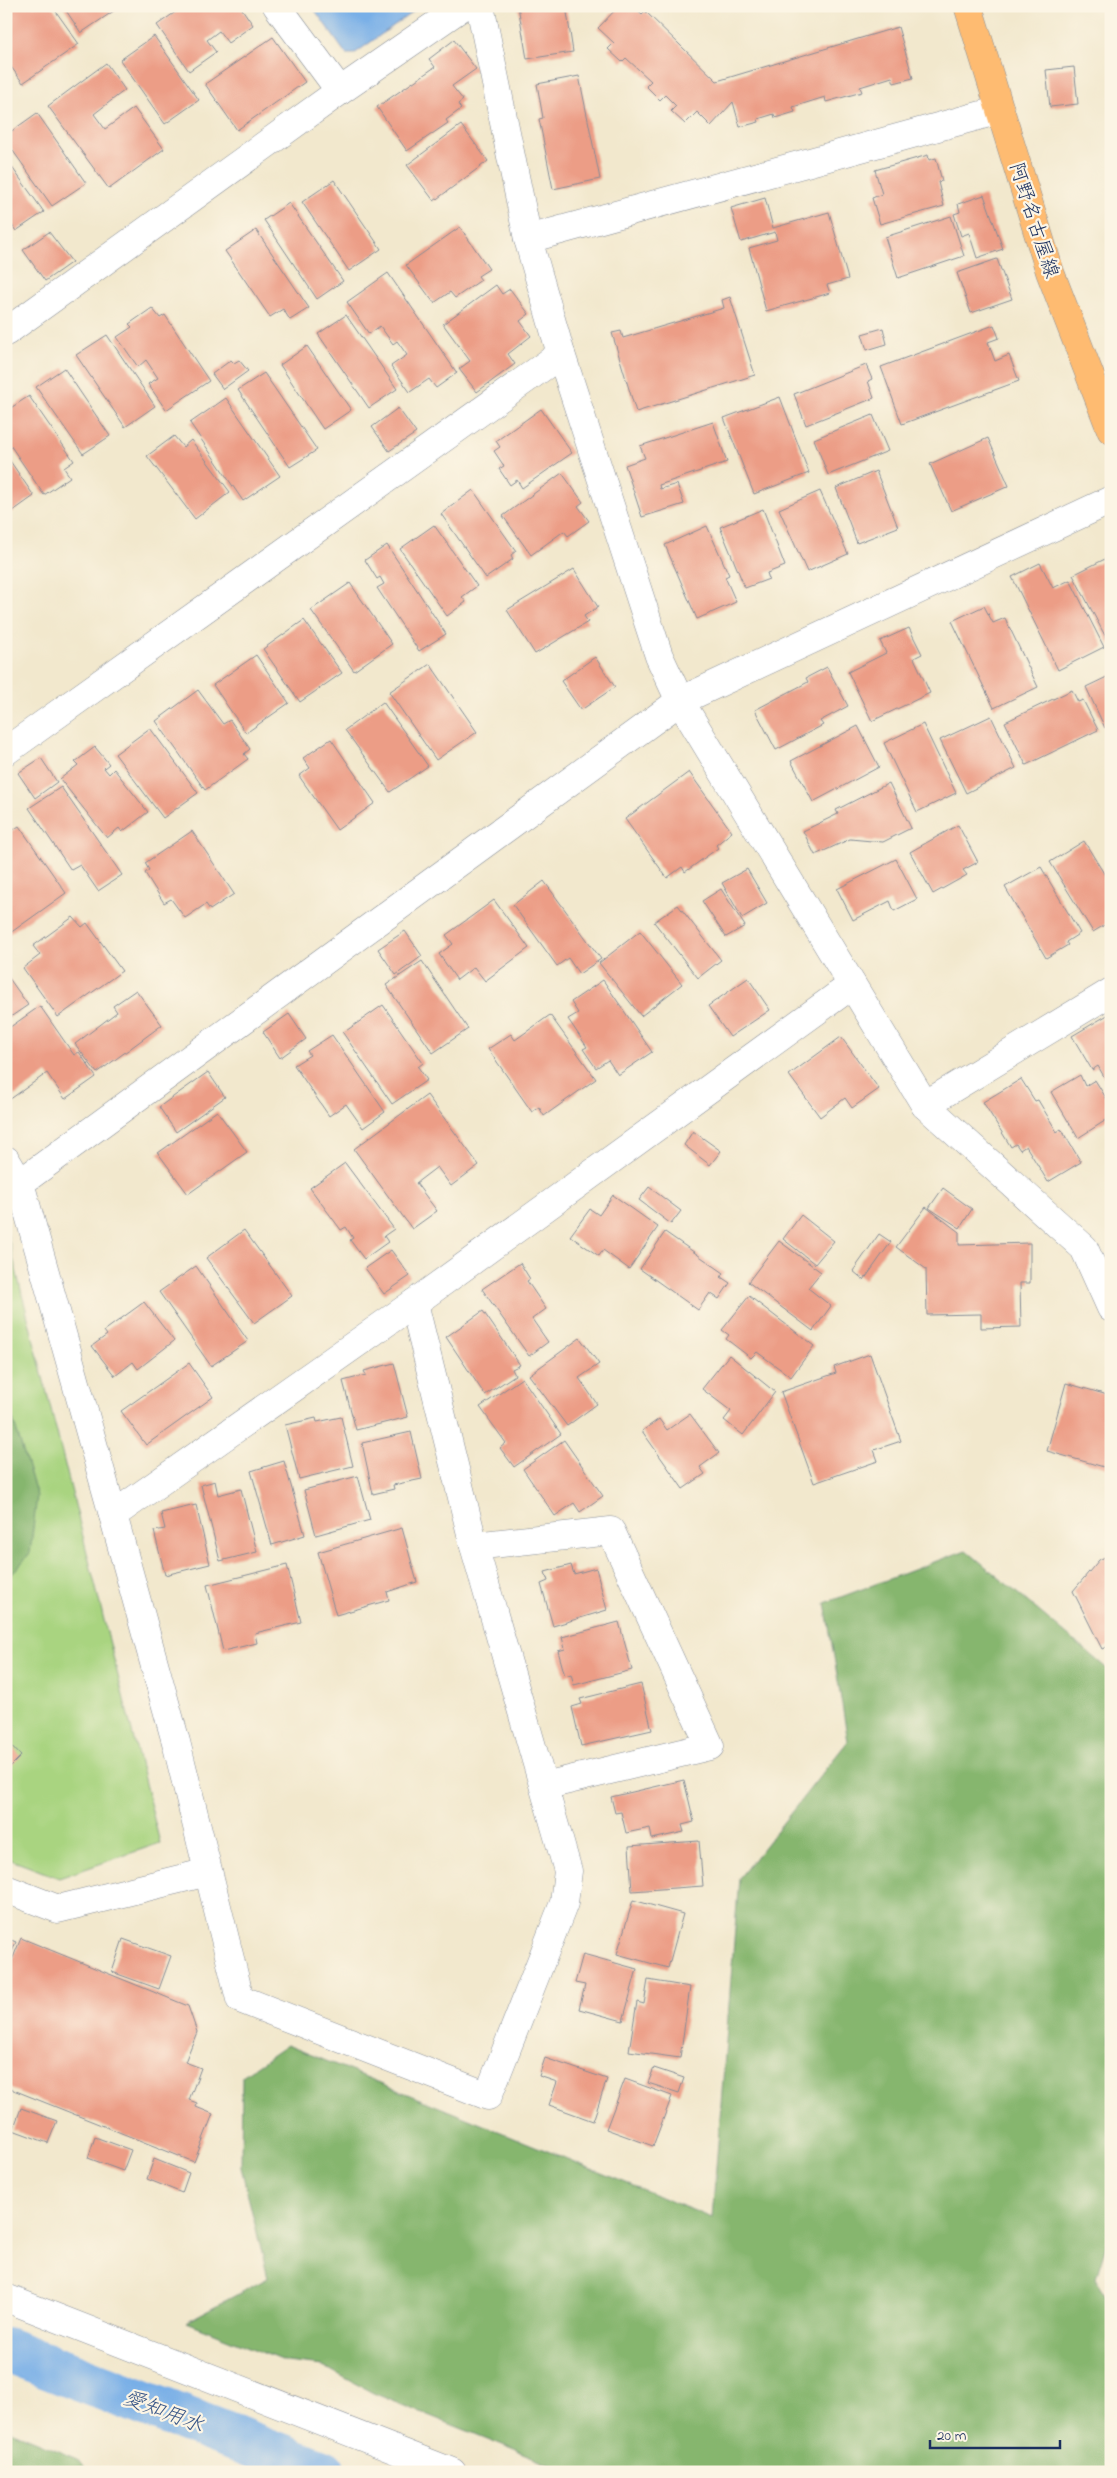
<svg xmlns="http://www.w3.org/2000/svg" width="1117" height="2478" font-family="'Indie Flower','Klee One',sans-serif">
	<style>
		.green { fill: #a9d480; stroke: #62826f }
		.forest { fill: #86b66e; stroke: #507266 }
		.water { fill: #78afe7; stroke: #4a6fa2 }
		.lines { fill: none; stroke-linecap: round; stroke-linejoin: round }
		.canal { stroke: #78afe7; stroke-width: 46 }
		.building { fill: #ec9d86 }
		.minor-casing { stroke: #868c96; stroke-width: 29 }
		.major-casing { stroke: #868c96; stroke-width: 29 }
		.minor { stroke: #fff; stroke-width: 28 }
		.major { stroke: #febb71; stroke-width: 28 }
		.labels { text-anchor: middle; stroke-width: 4.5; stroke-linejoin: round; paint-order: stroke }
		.street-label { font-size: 20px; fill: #1b2f5e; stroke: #fcf5e5 }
		.water-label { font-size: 21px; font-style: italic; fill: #375587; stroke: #fcf5e5 }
	</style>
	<rect width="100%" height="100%" fill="#fcf5e5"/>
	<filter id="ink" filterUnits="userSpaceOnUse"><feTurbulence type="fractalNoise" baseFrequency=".02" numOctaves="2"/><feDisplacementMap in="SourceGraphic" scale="10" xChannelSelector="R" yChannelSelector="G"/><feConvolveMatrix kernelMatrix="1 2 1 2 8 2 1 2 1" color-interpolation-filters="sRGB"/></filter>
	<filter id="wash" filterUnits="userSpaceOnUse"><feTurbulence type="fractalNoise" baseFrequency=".0096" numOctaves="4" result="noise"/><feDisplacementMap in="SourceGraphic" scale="20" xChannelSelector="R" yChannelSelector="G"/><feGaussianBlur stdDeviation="1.12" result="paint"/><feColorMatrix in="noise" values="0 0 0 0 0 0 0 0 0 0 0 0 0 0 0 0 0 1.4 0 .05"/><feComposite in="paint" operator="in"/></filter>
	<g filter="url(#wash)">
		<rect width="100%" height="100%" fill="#f2e8cd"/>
		<!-- green -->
		<polygon class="green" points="6,1230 160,1843 59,1878 6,1858"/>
		<!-- forest -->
		<g class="forest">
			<polygon points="6,1397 37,1496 30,1553 6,1581"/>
			<polygon points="966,1550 1111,1672 1111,2228 1096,2278 1111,2303 1111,2472 570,2472 373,2393 323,2366 286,2362 186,2322 268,2278 241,2167 242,2076 287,2045 712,2218 739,1878 848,1741 825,1603"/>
			<polygon points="6,2429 78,2459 88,2472 6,2472"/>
		</g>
		<!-- water -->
		<polygon class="water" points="312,6 421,6 354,54 346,54"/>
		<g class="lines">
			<!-- canal -->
			<polyline class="canal" points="6,2350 322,2472"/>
		</g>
		<g id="blocks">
			<!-- building -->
			<g class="building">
				<polygon points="11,6 52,6 79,44 23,83 6,60 6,10"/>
				<polygon points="63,6 121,6 81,33"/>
				<polygon points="184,6 240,6 253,25 228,43 219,31 207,40 216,52 189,71 157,25"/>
				<polygon points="518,6 566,6 573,52 527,59"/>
				<polygon points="619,6 633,6 642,14 645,11 717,81 898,27 913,78 894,83 892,77 860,87 862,92 826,102 825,97 793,107 795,112 775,118 774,114 758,119 759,122 740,127 733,102 711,126 697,112 685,124 671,111 676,106 665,95 660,100 646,86 651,81 626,58 622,62 608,49 614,43 598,28"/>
				<polygon points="154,36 199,100 165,124 120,60"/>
				<polygon points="273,37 305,82 237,130 205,84"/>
				<polygon points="454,40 476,69 452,86 463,100 458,104 461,109 446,120 448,123 407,151 377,107 435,67 429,59"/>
				<polygon points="106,63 125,90 94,114 105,129 134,108 164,149 109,189 48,106"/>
				<polygon points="1074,67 1078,104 1050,107 1046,70"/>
				<polygon points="579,76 600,179 553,189 539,119 543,118 537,84"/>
				<polygon points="37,113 86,183 52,206 6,141 6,135"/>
				<polygon points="461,125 488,161 434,201 407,165"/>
				<polygon points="928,155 929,160 936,158 942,181 938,182 944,206 880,224 872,198 882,194 875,170"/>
				<polygon points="6,159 44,212 16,231 6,217"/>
				<polygon points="334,180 381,249 349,271 302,202"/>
				<polygon points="984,195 1003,249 977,258 969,233 961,236 954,214 960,212 958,204"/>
				<polygon points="765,198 773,228 829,212 848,279 827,285 830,293 766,311 749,248 777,240 775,232 741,242 731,208"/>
				<polygon points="289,203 343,281 317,299 264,220"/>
				<polygon points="951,216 964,256 898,278 885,237"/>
				<polygon points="460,227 489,269 478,276 481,280 455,298 450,292 434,303 406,265"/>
				<polygon points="256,230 309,308 290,320 283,309 270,317 225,251"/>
				<polygon points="49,232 72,262 45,281 23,250"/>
				<polygon points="997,259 1012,299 971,313 957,273"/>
				<polygon points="388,273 457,373 436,388 429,379 410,392 391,366 407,355 397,341 393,344 380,326 369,334 347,302"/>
				<polygon points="496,285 502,294 510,289 529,314 520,321 531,336 508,354 515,364 477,392 459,369 470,361 443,324"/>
				<polygon points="730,297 755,375 636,412 612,333 621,331 623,338 724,308 722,300"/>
				<polygon points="152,308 160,318 165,315 209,381 166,410 148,384 158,378 146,360 138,367 117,337 132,327 129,324"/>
				<polygon points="346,315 397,389 369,408 318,334"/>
				<polygon points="994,325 999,338 988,342 995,361 1009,355 1019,381 902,424 881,367"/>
				<polygon points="883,328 887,344 867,350 862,334"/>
				<polygon points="107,335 155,406 125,427 76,355"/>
				<polygon points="307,346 351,410 323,429 280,365"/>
				<polygon points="231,360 234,363 239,360 248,371 223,389 212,374"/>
				<polygon points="866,365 872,379 868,381 874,398 806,425 794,394"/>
				<polygon points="64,368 110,436 83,454 36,387"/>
				<polygon points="264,373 317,450 290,467 238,390"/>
				<polygon points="29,396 74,461 64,468 70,477 44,495 6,439 6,411"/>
				<polygon points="780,397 809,473 754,494 724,418"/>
				<polygon points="226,398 280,476 243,501 190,423"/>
				<polygon points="398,408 416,433 389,451 372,427"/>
				<polygon points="541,409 572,453 522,488 517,480 510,485 499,469 504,466 494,451 500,447 496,441"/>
				<polygon points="873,415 888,451 828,475 814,439"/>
				<polygon points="713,422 727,462 659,485 660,489 677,484 684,504 642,517 625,465 645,458 640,446"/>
				<polygon points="174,436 183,447 191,440 230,492 195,519 147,456"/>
				<polygon points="988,438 1009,486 951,511 930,464"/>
				<polygon points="6,455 34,496 6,516"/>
				<polygon points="876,471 898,527 857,543 836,488"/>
				<polygon points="562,473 583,502 578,506 589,521 568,536 564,531 531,555 503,516"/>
				<polygon points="473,490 516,551 511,555 513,559 486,578 441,514"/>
				<polygon points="820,491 848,554 807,572 779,509"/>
				<polygon points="763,509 785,566 767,573 769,579 745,588 720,527"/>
				<polygon points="434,525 477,586 462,597 466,602 447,616 400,549"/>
				<polygon points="707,526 729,575 725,577 736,602 697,619 665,545"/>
				<polygon points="387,545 446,634 419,651 377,588 384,584 380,577 377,579 365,560"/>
				<polygon points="1111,556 1111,647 1073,575"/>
				<polygon points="1040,563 1053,588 1070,580 1104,647 1058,670 1012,577"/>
				<polygon points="574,569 598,607 584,616 588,622 535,654 507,610"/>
				<polygon points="350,583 392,644 354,671 311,610"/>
				<polygon points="984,606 993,623 1005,618 1038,687 994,708 952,621"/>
				<polygon points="304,620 342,673 300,702 263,649"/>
				<polygon points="909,628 922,654 914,658 930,693 872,721 848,672 886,653 880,641"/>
				<polygon points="256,655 289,703 246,733 213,685"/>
				<polygon points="595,657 615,687 581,710 561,681"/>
				<polygon points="430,664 477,732 436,760 389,692"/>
				<polygon points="827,667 848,706 820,721 823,725 776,750 755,710 808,682 806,678"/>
				<polygon points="1111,675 1111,725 1105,728 1086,687"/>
				<polygon points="198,690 223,724 230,720 250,749 244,754 248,759 205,790 156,721"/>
				<polygon points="1072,690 1078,702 1083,700 1098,730 1026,765 1005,722"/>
				<polygon points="383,702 428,766 390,792 345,730"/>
				<polygon points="991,716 1016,768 966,793 940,740"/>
				<polygon points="923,724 956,793 917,812 884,743"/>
				<polygon points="858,726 879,767 813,802 791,761"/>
				<polygon points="150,728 198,793 163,818 115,754"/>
				<polygon points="331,739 375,803 337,830 299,776 310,768 303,758"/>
				<polygon points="95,747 109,764 104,768 109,774 114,769 148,812 122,832 119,828 107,838 60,779 78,765 75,762"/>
				<polygon points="41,758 57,782 35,798 18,773"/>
				<polygon points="689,772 732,832 716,845 718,848 685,872 682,867 667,878 625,819"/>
				<polygon points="889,783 911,828 883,842 850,839 815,855 803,831 838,814 836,810"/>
				<polygon points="61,787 122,875 98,891 80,865 71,870 29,808"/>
				<polygon points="958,825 978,862 963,870 967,875 933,894 910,852"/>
				<polygon points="19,826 66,893 6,936 6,835"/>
				<polygon points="192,831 234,894 210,910 206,904 185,918 171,899 164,903 145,873 149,870 145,863"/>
				<polygon points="1084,841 1111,885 1111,921 1093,932 1050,862"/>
				<polygon points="896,859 917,899 894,911 890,901 853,920 837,889"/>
				<polygon points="1041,867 1080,933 1066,942 1068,945 1046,958 1005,887"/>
				<polygon points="747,869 767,903 742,918 722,883"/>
				<polygon points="544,881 601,959 579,974 568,958 557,966 513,905"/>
				<polygon points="721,889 745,926 726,937 702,901"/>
				<polygon points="494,900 529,948 485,981 474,967 457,980 439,954 453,944 446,935"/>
				<polygon points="678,905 721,960 698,978 654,922"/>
				<polygon points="73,917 82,927 87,923 122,971 58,1017 23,968 40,955 33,946"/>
				<polygon points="405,931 422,956 396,975 378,949"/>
				<polygon points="640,931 682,984 641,1016 599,963"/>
				<polygon points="422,961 468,1029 433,1053 386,985"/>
				<polygon points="6,974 28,1005 6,1020"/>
				<polygon points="748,978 770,1010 730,1037 708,1006"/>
				<polygon points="603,980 652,1052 618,1075 608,1060 596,1068 583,1049 587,1047 568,1019 578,1013 571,1002"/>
				<polygon points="136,990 162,1025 97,1073 75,1044 117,1012 113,1006"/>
				<polygon points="383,1005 423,1063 418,1067 427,1080 392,1104 343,1033"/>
				<polygon points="40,1006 74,1055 79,1052 96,1077 65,1099 47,1073 9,1100 6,1097 6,1030"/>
				<polygon points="1111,1013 1111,1089 1098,1066 1092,1070 1072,1036"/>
				<polygon points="289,1014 306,1039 280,1058 263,1032"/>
				<polygon points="550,1015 596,1079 544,1116 539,1107 532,1112 488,1049 511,1034 515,1040"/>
				<polygon points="332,1035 385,1112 363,1128 346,1104 329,1116 294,1065 310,1055 307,1051"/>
				<polygon points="841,1037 879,1089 852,1108 845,1098 820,1117 789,1075"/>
				<polygon points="208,1072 225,1097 176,1132 159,1107"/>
				<polygon points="1080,1075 1085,1086 1095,1080 1111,1106 1111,1117 1078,1138 1051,1092"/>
				<polygon points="1021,1079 1035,1101 1038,1100 1057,1132 1061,1129 1081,1162 1048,1182 1026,1146 1020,1150 1016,1144 1011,1147 983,1102"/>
				<polygon points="427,1095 479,1165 451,1186 437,1167 416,1183 437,1211 412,1229 354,1149"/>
				<polygon points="217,1111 247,1152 188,1194 158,1153"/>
				<polygon points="693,1131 721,1151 710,1165 684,1145"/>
				<polygon points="345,1163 394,1229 384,1236 388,1242 364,1259 350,1240 353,1238 346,1227 341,1230 310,1188"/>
				<polygon points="649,1187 681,1211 671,1224 639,1200"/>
				<polygon points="943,1188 972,1209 960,1228 929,1208"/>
				<polygon points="613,1195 658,1227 629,1269 603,1250 599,1256 570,1236 590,1209 599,1215"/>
				<polygon points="926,1207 959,1232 959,1245 1030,1243 1030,1283 1020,1283 1021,1327 981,1328 981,1314 927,1315 926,1269 896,1247"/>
				<polygon points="801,1215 834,1241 815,1264 783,1239"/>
				<polygon points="244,1230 292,1296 254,1323 206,1258"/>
				<polygon points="665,1232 724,1273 721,1277 730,1283 719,1299 710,1293 698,1310 640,1269"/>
				<polygon points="879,1234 891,1242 864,1280 853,1271"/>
				<polygon points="779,1241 821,1272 808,1288 831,1306 813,1331 748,1282"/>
				<polygon points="391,1250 410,1276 384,1294 365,1268"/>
				<polygon points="520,1263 530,1279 527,1281 546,1309 532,1319 548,1342 529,1356 482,1289"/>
				<polygon points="196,1266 248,1341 211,1366 159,1292"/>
				<polygon points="749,1296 814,1346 791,1377 757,1352 751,1358 726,1339 729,1335 722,1330"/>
				<polygon points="144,1302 174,1341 138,1369 133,1362 115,1376 92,1346 107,1335 104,1331"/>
				<polygon points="483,1311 520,1365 512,1369 515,1375 485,1395 446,1337"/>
				<polygon points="580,1338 599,1364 579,1378 597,1404 567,1426 529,1375"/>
				<polygon points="870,1354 901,1441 874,1450 878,1461 814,1483 781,1392 836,1373 834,1367"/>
				<polygon points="729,1355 775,1392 743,1435 724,1420 731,1411 702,1389"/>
				<polygon points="189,1363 213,1397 146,1445 121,1411"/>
				<polygon points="394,1363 408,1417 356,1430 343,1381 366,1375 364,1371"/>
				<polygon points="522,1378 561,1434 514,1467 500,1448 506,1443 480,1407"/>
				<polygon points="1066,1383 1111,1396 1111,1469 1047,1451"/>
				<polygon points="690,1414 719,1453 700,1467 705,1474 683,1489 642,1431 659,1419 667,1430"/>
				<polygon points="341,1417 353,1466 299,1479 285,1425 316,1418 317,1422"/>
				<polygon points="411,1432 422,1479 393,1485 394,1489 373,1494 362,1443"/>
				<polygon points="564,1440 603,1496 580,1512 574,1503 555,1516 523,1469"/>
				<polygon points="284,1461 305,1535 272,1545 251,1471"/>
				<polygon points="358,1476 370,1520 316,1535 304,1490"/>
				<polygon points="215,1481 218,1495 241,1489 257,1552 220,1561 201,1485"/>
				<polygon points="196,1505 210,1564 165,1575 154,1531 165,1529 161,1513"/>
				<polygon points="402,1528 417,1582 387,1592 389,1600 336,1615 318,1552"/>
				<polygon points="1111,1554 1111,1645 1102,1649 1073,1591 1099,1560"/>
				<polygon points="287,1565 301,1622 255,1633 257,1643 223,1651 207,1585"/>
				<polygon points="571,1565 574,1574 596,1568 607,1610 553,1626 541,1584 548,1581 545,1572"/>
				<polygon points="619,1622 632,1670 574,1685 571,1674 565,1676 558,1651 565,1649 562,1637"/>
				<polygon points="641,1684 652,1730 581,1746 572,1707 582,1704 580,1699"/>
				<polygon points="8,1742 21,1756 7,1770 6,1744"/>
				<polygon points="684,1780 694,1822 682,1825 684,1832 652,1839 650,1828 626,1833 621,1812 615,1813 611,1797"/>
				<polygon points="699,1841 703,1886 632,1891 629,1846"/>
				<polygon points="633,1900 683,1914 668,1968 617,1954"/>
				<polygon points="6,1938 16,1942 6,1966"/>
				<polygon points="21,1938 188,2006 197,2032 185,2062 201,2068 189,2100 197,2103 196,2107 213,2114 194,2162 6,2087 6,1975"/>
				<polygon points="123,1939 171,1956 159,1989 112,1972"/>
				<polygon points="583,1954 637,1969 623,2021 579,2009 585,1985 575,1983"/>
				<polygon points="648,1980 690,1987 680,2058 629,2051 637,2002 644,2004"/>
				<polygon points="545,2058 607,2079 593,2121 549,2105 557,2082 539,2076"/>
				<polygon points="654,2068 684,2078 679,2093 648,2083"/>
				<polygon points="625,2079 672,2096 653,2146 606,2129"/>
				<polygon points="21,2108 57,2121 48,2143 13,2130"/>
				<polygon points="95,2137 131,2150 123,2171 88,2158"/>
				<polygon points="154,2159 189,2173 182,2193 147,2179"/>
			</g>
		</g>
	</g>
	<g filter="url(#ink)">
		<use href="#blocks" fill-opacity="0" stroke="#868c96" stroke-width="1"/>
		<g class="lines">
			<!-- minor casing -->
			<g class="minor-casing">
				<g id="minor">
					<polyline points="277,6 340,91"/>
					<polyline points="480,6 528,239 561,354 659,656 680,701 925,1105 1084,1248 1111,1308"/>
					<polyline points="528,239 1000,110"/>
					<polyline points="6,332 340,91 463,6"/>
					<polyline points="6,751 561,354"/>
					<polyline points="925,1105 1111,992"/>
					<polyline points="6,1160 20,1183 113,1515 414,1303 852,985"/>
					<polyline points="20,1183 680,701 1111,500"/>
					<polyline points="113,1515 176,1742 240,1999 488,2096 564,1903 568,1871 474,1546 414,1303"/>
					<polyline points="474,1546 611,1531 710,1746 544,1786"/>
					<polyline points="6,1889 58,1909 208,1872"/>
					<polyline points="6,2298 452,2472"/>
				</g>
			</g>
			<!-- major casing -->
			<g class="major-casing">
				<polyline id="major" points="968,6 1050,272 1111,430"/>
			</g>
			<!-- minor -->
			<use href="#minor" class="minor"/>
			<!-- major -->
			<use href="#major" class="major"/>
		</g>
	</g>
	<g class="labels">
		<!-- street labels -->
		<g class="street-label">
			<text transform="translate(1035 220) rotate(72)" y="7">阿野名古屋線</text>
		</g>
		<!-- water labels -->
		<g class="water-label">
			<text transform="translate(164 2411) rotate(21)" y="7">愛知用水</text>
		</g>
	</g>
	<!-- margin -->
	<rect width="1117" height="2478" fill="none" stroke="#fcf5e5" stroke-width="25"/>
	<!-- scale -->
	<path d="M930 2440v8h130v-8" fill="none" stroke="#1b2f5e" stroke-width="2.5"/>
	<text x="937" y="2440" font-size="15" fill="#1b2f5e" stroke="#fcf5e5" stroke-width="4" paint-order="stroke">20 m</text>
</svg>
